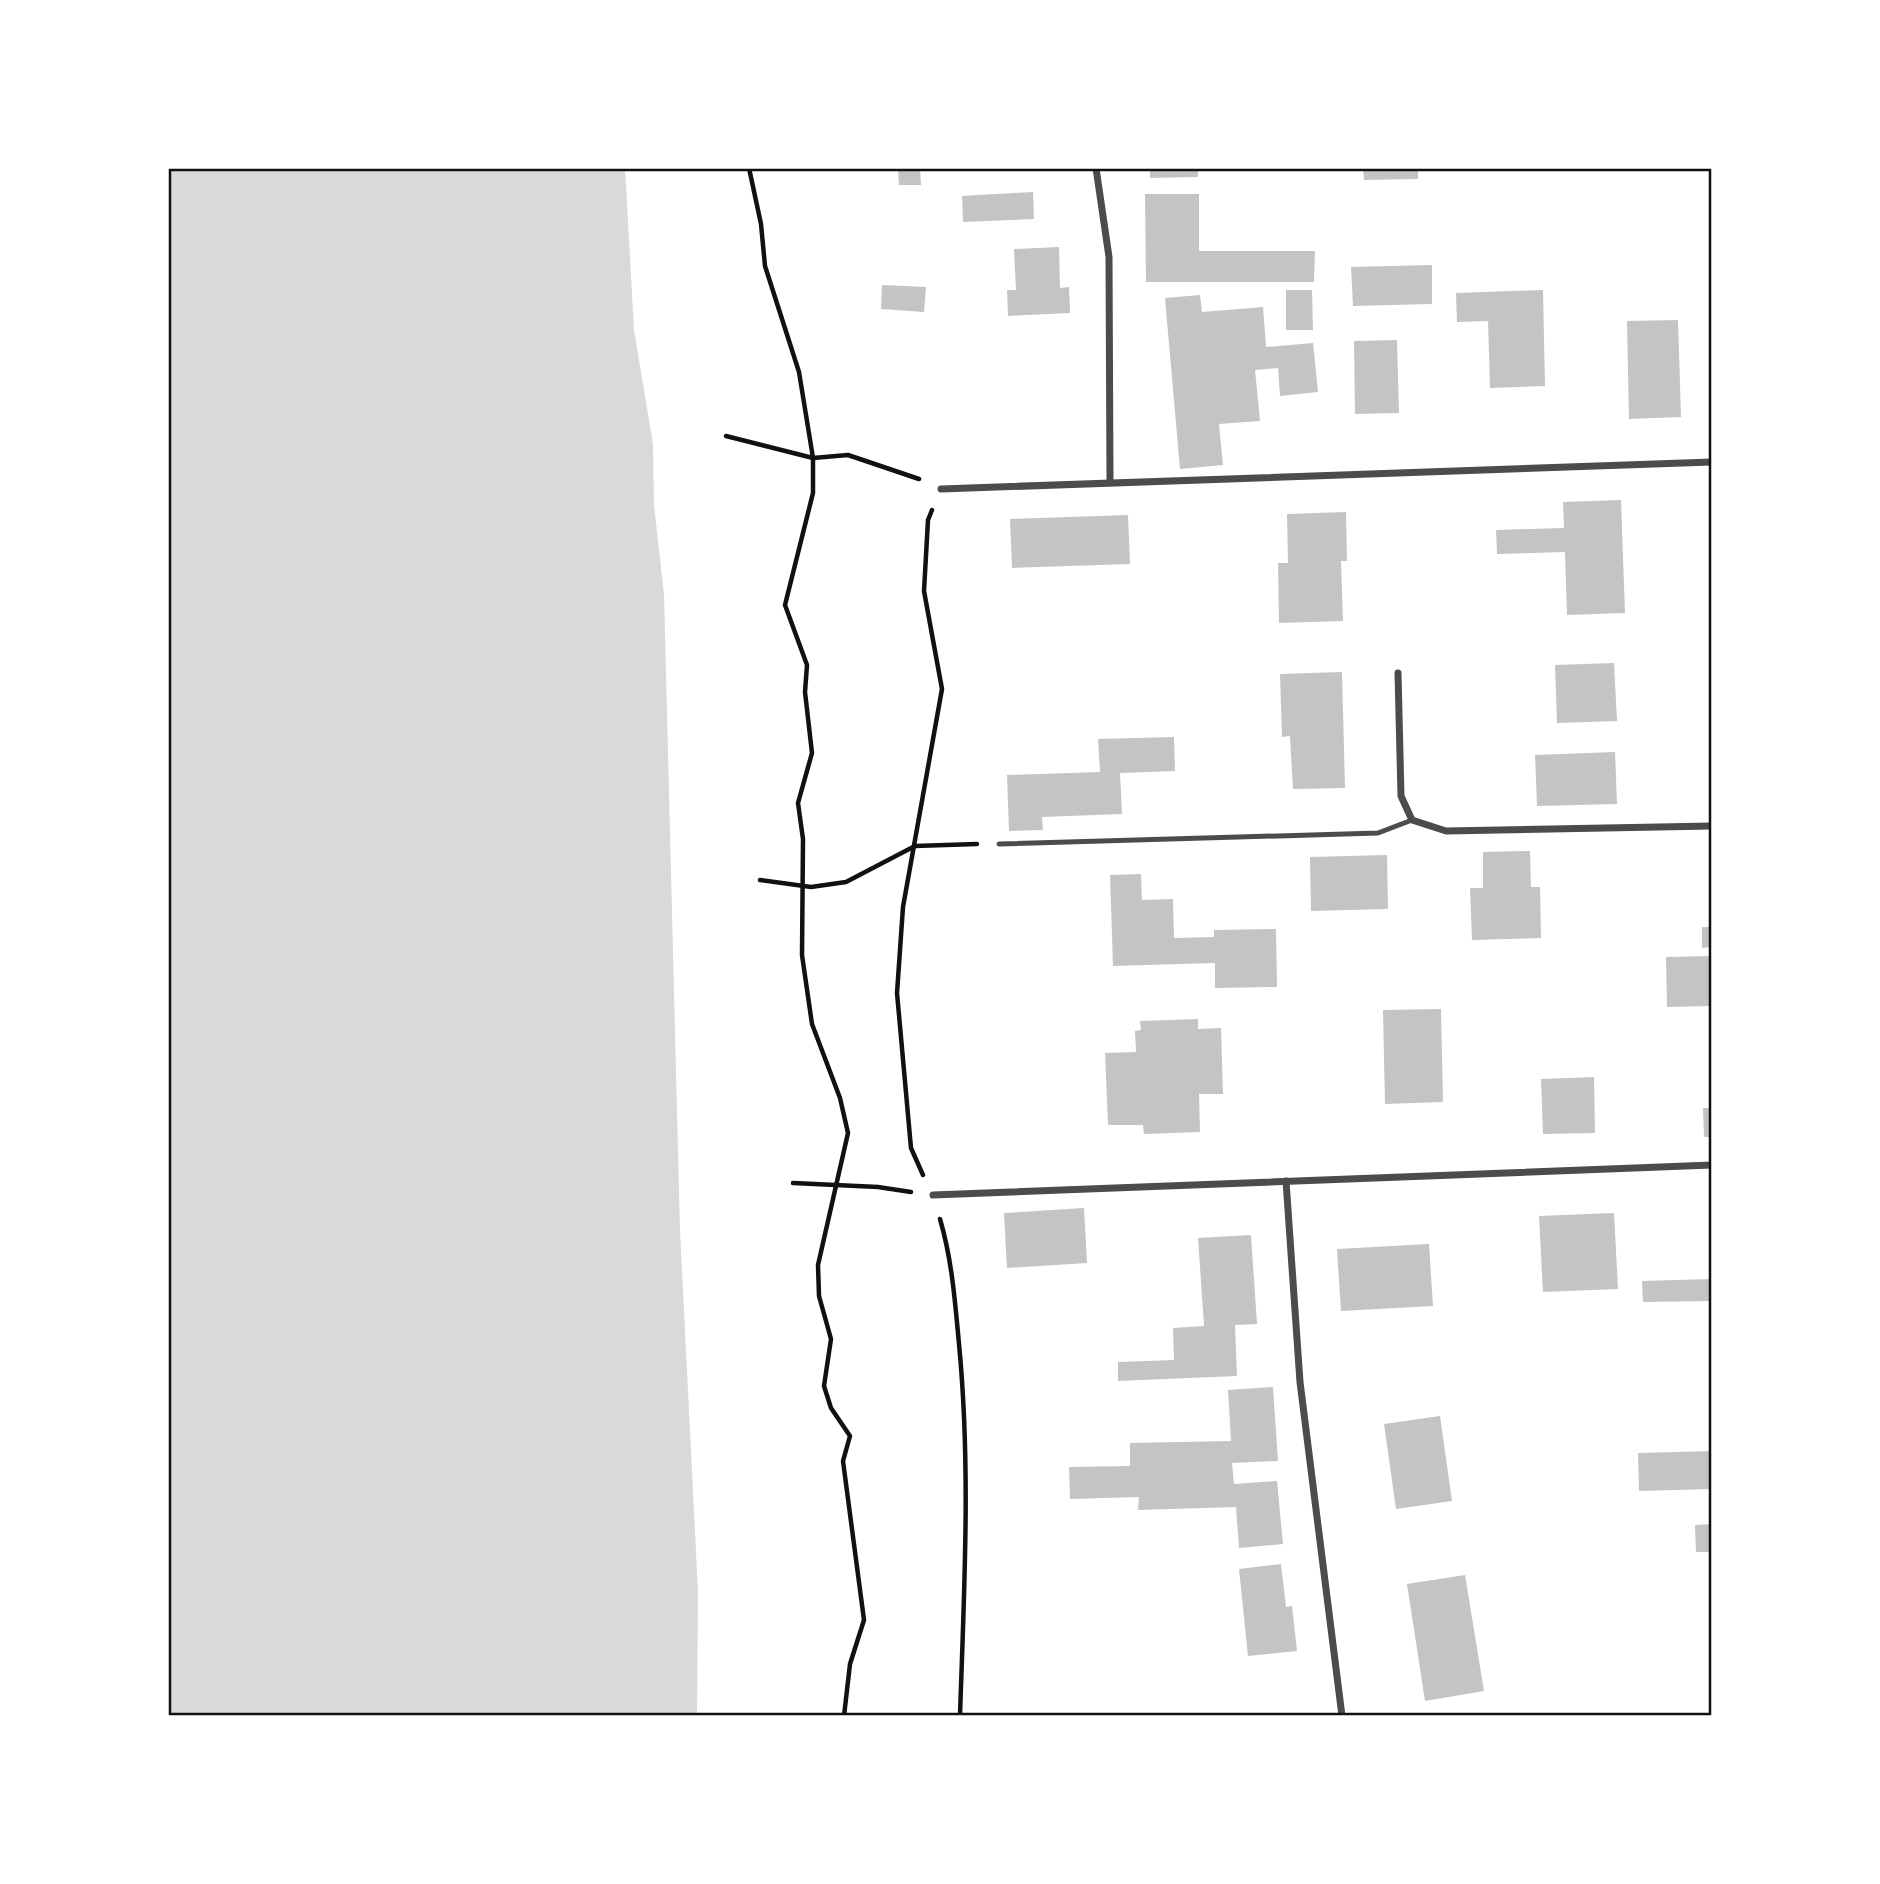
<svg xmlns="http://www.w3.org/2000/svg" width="1880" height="1884" font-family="'Nunito Sans',sans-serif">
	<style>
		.water { fill: #d9d9d9 }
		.building { fill: #c4c4c4 }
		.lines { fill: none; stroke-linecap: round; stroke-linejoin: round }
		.path { stroke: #111; stroke-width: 4.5 }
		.service { stroke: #4c4c4c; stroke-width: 5 }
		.minor { stroke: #4c4c4c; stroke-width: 7 }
		.neatline { fill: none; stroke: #111; stroke-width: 2.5 }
	</style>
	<rect width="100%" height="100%" fill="#fff"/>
	<!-- water -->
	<polygon class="water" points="168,168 625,168 634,330 653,444 654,505 664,594 680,1230 698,1592 697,1716 168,1716"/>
	<!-- building -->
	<g class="building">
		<polygon points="898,168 920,168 921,185 899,185"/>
		<polygon points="1150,168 1198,168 1198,177 1150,178"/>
		<polygon points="1363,168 1418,168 1418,179 1364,180"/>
		<polygon points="1033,192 1034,219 963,222 962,196"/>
		<polygon points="1145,194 1199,194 1199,251 1315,251 1314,282 1146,282"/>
		<polygon points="1059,247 1060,288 1069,287 1070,313 1008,316 1007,290 1016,290 1014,249"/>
		<polygon points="1432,265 1432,304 1353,306 1351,267"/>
		<polygon points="882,285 926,287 924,312 881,309"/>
		<polygon points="1286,290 1312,290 1313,330 1286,330"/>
		<polygon points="1543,290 1545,386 1490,388 1488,321 1457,322 1456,293"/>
		<polygon points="1200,295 1202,312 1263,307 1266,347 1313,343 1318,392 1280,396 1278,368 1255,370 1260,421 1219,424 1223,465 1180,469 1165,298"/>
		<polygon points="1678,320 1681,417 1629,419 1627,321"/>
		<polygon points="1397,340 1399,413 1355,414 1354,341"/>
		<polygon points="1621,500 1625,613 1567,615 1565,552 1497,554 1496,530 1564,528 1563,502"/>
		<polygon points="1346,512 1347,561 1341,561 1343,621 1279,623 1278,563 1288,563 1287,514"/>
		<polygon points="1128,515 1130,564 1012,568 1010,519"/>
		<polygon points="1614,663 1617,721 1557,723 1555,665"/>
		<polygon points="1342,672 1345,788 1293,789 1290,736 1282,737 1280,674"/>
		<polygon points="1174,737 1175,771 1120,773 1122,814 1042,817 1043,830 1009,831 1007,775 1100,772 1098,739"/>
		<polygon points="1615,752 1617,804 1537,806 1535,755"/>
		<polygon points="1530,851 1531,887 1540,887 1541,938 1472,940 1470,888 1483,888 1483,852"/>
		<polygon points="1387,855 1388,909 1311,911 1310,857"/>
		<polygon points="1141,874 1142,900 1173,899 1174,938 1214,937 1214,930 1276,929 1277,987 1215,988 1215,963 1113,966 1110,875"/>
		<polygon points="1702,927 1712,927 1712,947 1702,948"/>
		<polygon points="1712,956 1712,1006 1667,1007 1666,957"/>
		<polygon points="1441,1009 1443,1102 1385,1104 1383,1010"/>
		<polygon points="1198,1019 1198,1029 1221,1028 1223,1094 1199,1094 1200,1132 1144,1134 1143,1125 1108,1125 1105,1053 1136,1052 1135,1031 1141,1030 1140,1021"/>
		<polygon points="1594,1077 1595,1133 1543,1134 1541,1079"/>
		<polygon points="1703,1108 1712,1108 1712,1137 1704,1137"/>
		<polygon points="1084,1208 1087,1263 1007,1268 1004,1213"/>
		<polygon points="1614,1213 1618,1289 1543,1292 1539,1216"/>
		<polygon points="1251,1235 1257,1324 1235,1325 1237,1376 1118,1381 1118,1362 1174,1360 1173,1328 1204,1326 1198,1238"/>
		<polygon points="1429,1244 1433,1306 1341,1311 1337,1249"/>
		<polygon points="1712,1279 1712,1301 1643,1302 1642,1281"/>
		<polygon points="1273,1387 1278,1461 1232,1463 1234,1484 1277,1481 1283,1544 1239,1548 1236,1507 1138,1510 1139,1497 1070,1499 1069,1467 1130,1466 1130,1443 1231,1441 1228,1390"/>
		<polygon points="1440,1416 1452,1501 1396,1509 1384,1424"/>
		<polygon points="1712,1451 1712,1489 1639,1491 1638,1453"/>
		<polygon points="1712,1524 1712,1552 1696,1552 1695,1525"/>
		<polygon points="1281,1564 1286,1607 1292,1606 1297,1651 1248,1656 1239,1569"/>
		<polygon points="1465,1575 1484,1691 1425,1701 1407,1584"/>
	</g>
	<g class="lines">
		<!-- path -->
		<g class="path">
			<polyline points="749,168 761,224 765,266 799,372 813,458 813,493 785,605 807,665 805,692 812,753 798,803 803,839 802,955 812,1024 840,1098 848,1133 818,1265 819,1296 831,1339 824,1386 831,1408 850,1436 843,1461 864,1620 850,1664 844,1716"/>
			<polyline points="726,436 813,458 848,455 919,479"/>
			<polyline points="760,880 811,887 846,882 915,846 977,844"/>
			<polyline points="923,1175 911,1148 897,993 903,907 942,689 924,591 928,520 932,510"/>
			<polyline points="793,1183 878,1187 911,1192"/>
			<path d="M940 1219C952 1260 955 1301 959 1344 971 1468 964 1592 960 1716"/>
		</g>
		<!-- service -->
		<polyline class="service" points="999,844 1378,833 1412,820"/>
		<!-- minor -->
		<g class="minor">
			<polyline points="1096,168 1109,257 1110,482"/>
			<polyline points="941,489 1712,462"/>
			<polyline points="1398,673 1401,796 1412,820 1446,831 1712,826"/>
			<polyline points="1286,1181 1300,1382 1342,1716"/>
			<polyline points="933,1195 1712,1165"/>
		</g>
	</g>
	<!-- border -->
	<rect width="1880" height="1884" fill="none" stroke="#ffffff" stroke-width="340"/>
	<rect x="170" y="170" width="1540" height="1544" class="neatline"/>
</svg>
